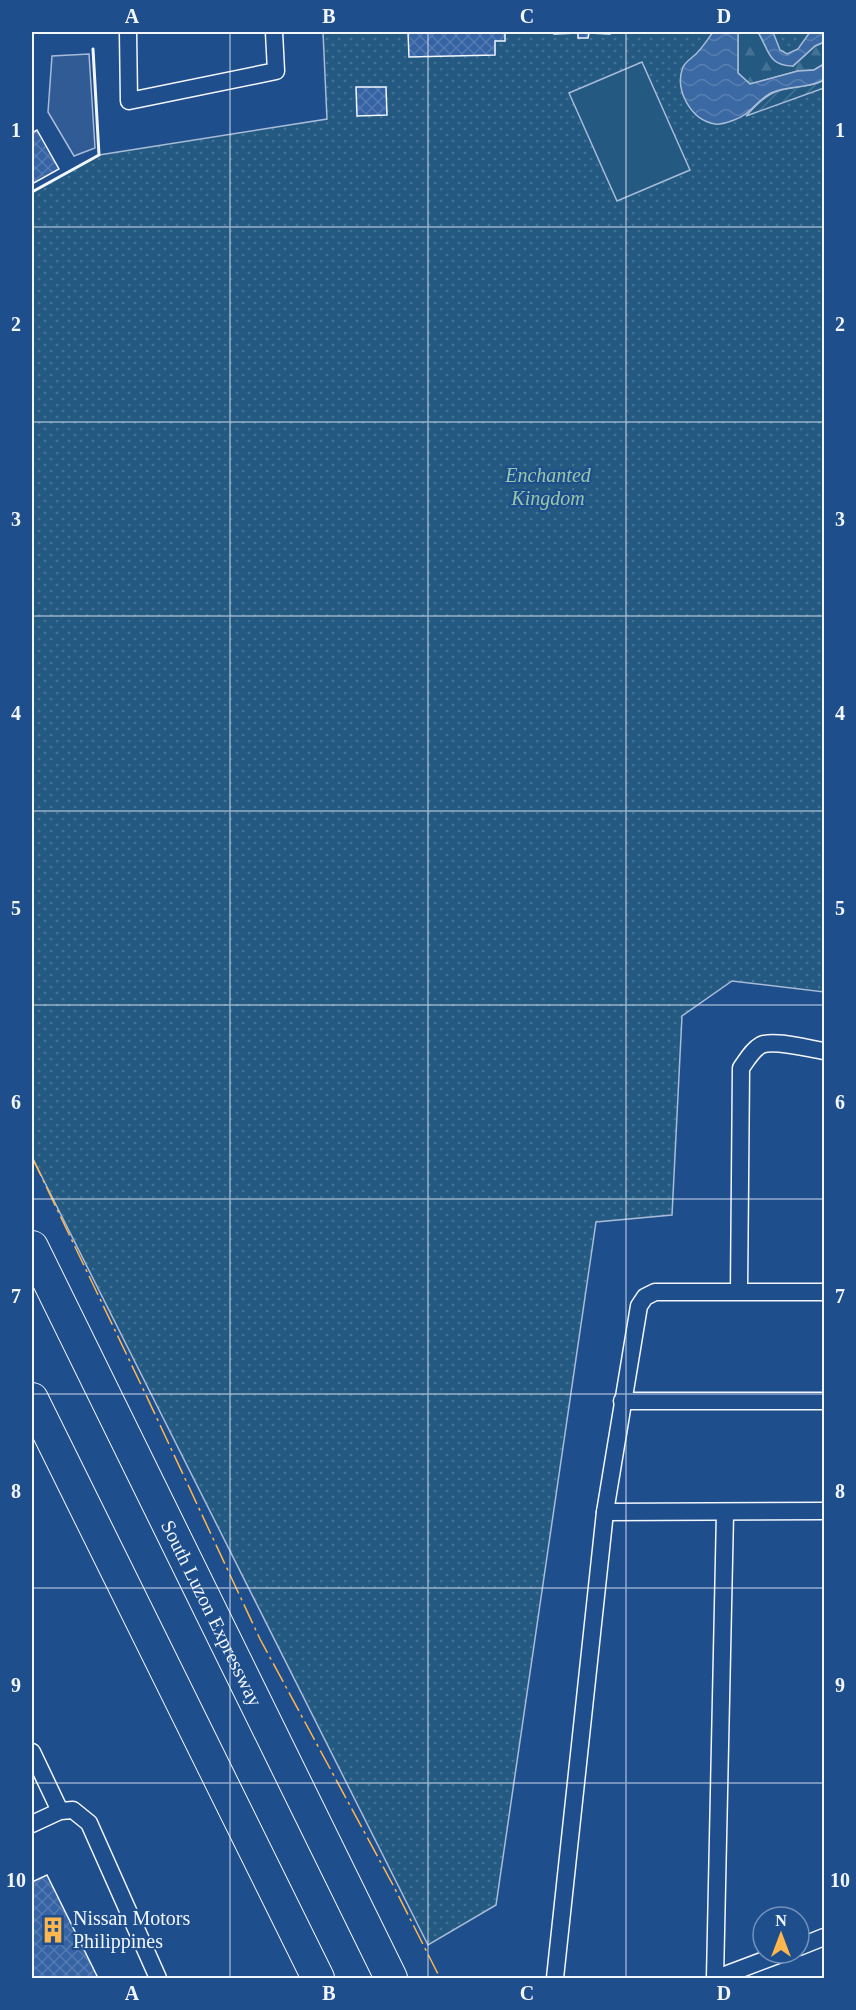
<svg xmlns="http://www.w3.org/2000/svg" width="856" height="2010" font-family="Georgia,serif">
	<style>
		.grass { fill: url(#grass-dots); stroke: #a8bbd7; stroke-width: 1.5 }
		.forest { fill: url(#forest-firs); stroke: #a8bbd7; stroke-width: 1.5 }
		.garden { fill: url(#garden-furrows); stroke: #a8bbd7; stroke-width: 1.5 }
		.pitch { fill: #245a82; stroke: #a8bbd7; stroke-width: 1.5 }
		.parking { fill: #305b95; stroke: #a8bbd7; stroke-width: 1.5 }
		.water { fill: url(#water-waves); stroke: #a8bbd7; stroke-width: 1.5 }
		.building { fill: url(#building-cross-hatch); stroke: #f2f6ff; stroke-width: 1.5 }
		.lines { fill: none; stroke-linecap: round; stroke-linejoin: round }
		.street-casing { stroke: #f2f6ff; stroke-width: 19 }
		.highway-casing { stroke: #f2f6ff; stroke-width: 34 }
		.street { stroke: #1f4e8c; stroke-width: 16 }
		.highway { stroke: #1f4e8c; stroke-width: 32 }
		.wall { stroke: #f2f6ff; stroke-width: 3 }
		.power { stroke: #ffb74d; stroke-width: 1.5; stroke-dasharray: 21 4.5 3 4.5; stroke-linecap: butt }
		.grid { fill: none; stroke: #f2f6ff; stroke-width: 1.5; stroke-opacity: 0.55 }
		.labels { text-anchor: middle; stroke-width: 4.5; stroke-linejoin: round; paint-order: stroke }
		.park-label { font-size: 20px; font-style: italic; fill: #97c8a6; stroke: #1f4e8c }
		.street-label { font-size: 20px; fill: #f2f6ff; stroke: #1f4e8c }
		.poi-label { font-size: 20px; fill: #f2f6ff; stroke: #1f4e8c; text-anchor: start }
		.neatline { fill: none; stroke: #f2f6ff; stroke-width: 2 }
		.grid-label { font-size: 20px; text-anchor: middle; font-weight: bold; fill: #f2f6ff }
	</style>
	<defs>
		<pattern id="grass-dots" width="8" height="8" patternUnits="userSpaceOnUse" patternTransform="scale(1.5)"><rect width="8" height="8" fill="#245a82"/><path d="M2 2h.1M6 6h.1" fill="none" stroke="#447295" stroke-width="1.8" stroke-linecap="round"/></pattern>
		<pattern id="forest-firs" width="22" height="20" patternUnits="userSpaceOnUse" patternTransform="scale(1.5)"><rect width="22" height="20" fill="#245a82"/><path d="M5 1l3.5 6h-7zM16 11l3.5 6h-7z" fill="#447295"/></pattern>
		<pattern id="garden-furrows" width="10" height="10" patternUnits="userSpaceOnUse" patternTransform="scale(1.5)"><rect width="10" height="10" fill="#245a82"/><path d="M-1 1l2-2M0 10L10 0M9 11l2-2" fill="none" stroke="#447295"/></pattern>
		<pattern id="water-waves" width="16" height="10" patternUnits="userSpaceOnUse" patternTransform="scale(1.5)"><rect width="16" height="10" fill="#3b69a3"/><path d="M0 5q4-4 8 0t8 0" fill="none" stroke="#587fb1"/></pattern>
		<pattern id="building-cross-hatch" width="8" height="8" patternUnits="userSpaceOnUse" patternTransform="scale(1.5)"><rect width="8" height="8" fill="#3563a3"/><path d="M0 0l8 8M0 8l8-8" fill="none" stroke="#537ab1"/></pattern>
	</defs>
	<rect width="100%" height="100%" fill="#1f4e8c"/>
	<!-- grass -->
	<polygon class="grass" points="323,32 824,32 824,992 732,981 682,1016 672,1215 596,1222 496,1905 428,1945 32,1157 32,192 99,155 327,119"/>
	<!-- forest -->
	<polygon class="forest" points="738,32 758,32 763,41 793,66 815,46 824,42 824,64 814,70 798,71 750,84 738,73"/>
	<!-- garden -->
	<path class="garden" d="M824 80V88L746 116C756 105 766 94 781 90 796 86 811 87 824 80Z"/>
	<!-- pitch -->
	<polygon class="pitch" points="642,62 690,170 617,201 569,93"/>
	<!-- parking -->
	<polygon class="parking" points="89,54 95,148 74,156 48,112 52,56"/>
	<!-- water -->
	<g class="water">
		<path d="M713 32H738V73L750 84 798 71 814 70 824 64V80C808 89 788 85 771 93 756 101 750 115 734 120 728 122 721 125 715 124 691 120 674 90 683 67 686 61 692 58 696 54 703 47 708 39 713 32Z"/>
		<path d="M758 32H773L780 50 787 54 798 49 810 32H824V42L815 46 793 66C768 66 769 50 758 32Z"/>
	</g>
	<!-- building -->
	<g class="building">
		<polygon points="408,32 505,32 505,41 495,41 495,55 409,57"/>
		<polygon points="554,32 611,32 610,34 589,33 588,38 578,38 578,33 554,34"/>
		<polygon points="356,87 386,87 387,115 357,116"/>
		<polygon points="37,130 59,169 32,184 32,133"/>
		<polygon points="47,1875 98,1978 32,1978 32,1882"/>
	</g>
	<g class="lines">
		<!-- street casing -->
		<g class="street-casing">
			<g id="street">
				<polyline points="128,32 129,101 276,71 274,32"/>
				<path d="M739 1291 741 1068C747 1060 752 1050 761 1045 775 1039 809 1049 824 1051"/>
				<polyline points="622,1401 824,1401"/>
				<polyline points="605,1512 824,1511"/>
				<polyline points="32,1752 60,1811"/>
				<polyline points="32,1824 60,1811 73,1810 89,1823 158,1978"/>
				<polyline points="799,1947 824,1937"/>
				<polyline points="555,1978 605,1512 639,1306 645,1297 655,1292 824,1292"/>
				<polyline points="715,1978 725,1513"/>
				<polyline points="717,1978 783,1953"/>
			</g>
		</g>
		<!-- highway casing -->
		<g class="highway-casing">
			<g id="highway">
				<path id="s1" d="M32 1247 391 1978"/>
				<polyline points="32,1399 318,1978"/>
			</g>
		</g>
		<!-- street -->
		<use href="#street" class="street"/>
		<!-- highway -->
		<use href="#highway" class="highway"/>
		<!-- wall -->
		<polyline class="wall" points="32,192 99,155 93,49"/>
		<!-- power -->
		<polyline class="power" points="32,1157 146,1395 260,1639 393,1885 440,1978"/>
	</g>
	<!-- grid -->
	<path class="grid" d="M230 32V1978M428 32V1978M626 32V1978M32 227H824M32 422H824M32 616H824M32 811H824M32 1005H824M32 1199H824M32 1394H824M32 1588H824M32 1783H824"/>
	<!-- icons -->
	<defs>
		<g id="building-bare" transform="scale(2.07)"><path d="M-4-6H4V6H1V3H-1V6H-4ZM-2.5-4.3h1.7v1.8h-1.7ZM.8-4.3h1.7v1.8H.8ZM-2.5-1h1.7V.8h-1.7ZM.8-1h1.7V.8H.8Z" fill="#ffb74d" stroke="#1f4e8c" stroke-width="2.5" paint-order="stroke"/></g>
	</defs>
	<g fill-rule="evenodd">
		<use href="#building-bare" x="53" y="1930"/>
	</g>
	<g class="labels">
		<!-- park labels -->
		<g class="park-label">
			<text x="548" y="482">Enchanted<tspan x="548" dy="23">Kingdom</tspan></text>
		</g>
		<!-- street labels -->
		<g class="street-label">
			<text dy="7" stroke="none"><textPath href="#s1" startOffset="408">South Luzon Expressway</textPath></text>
		</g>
		<!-- poi labels -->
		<g class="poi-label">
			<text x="73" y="1925">Nissan Motors<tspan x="73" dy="23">Philippines</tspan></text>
		</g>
	</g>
	<!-- border -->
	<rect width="856" height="2010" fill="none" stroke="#1f4e8c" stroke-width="66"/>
	<!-- north arrow -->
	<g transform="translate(781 1935)"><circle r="28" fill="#1f4e8c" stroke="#7391ba" stroke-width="1.5"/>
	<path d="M0-4.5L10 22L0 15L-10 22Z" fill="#ffb74d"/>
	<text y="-9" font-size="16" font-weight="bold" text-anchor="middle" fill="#f2f6ff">N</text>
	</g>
	<rect x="33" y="33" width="790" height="1944" class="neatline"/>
	<g class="grid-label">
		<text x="132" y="23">A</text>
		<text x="329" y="23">B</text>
		<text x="527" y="23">C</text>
		<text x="724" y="23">D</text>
		<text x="16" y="137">1</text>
		<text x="840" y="137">1</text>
		<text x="16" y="331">2</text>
		<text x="840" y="331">2</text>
		<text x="16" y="526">3</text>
		<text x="840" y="526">3</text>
		<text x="16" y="720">4</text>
		<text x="840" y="720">4</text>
		<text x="16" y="915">5</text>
		<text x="840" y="915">5</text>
		<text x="16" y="1109">6</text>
		<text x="840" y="1109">6</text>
		<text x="16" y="1303">7</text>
		<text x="840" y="1303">7</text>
		<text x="16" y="1498">8</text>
		<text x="840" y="1498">8</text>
		<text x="16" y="1692">9</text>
		<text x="840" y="1692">9</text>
		<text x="16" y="1887">10</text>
		<text x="840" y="1887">10</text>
		<text x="132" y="2000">A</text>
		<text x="329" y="2000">B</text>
		<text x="527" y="2000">C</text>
		<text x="724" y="2000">D</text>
	</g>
</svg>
